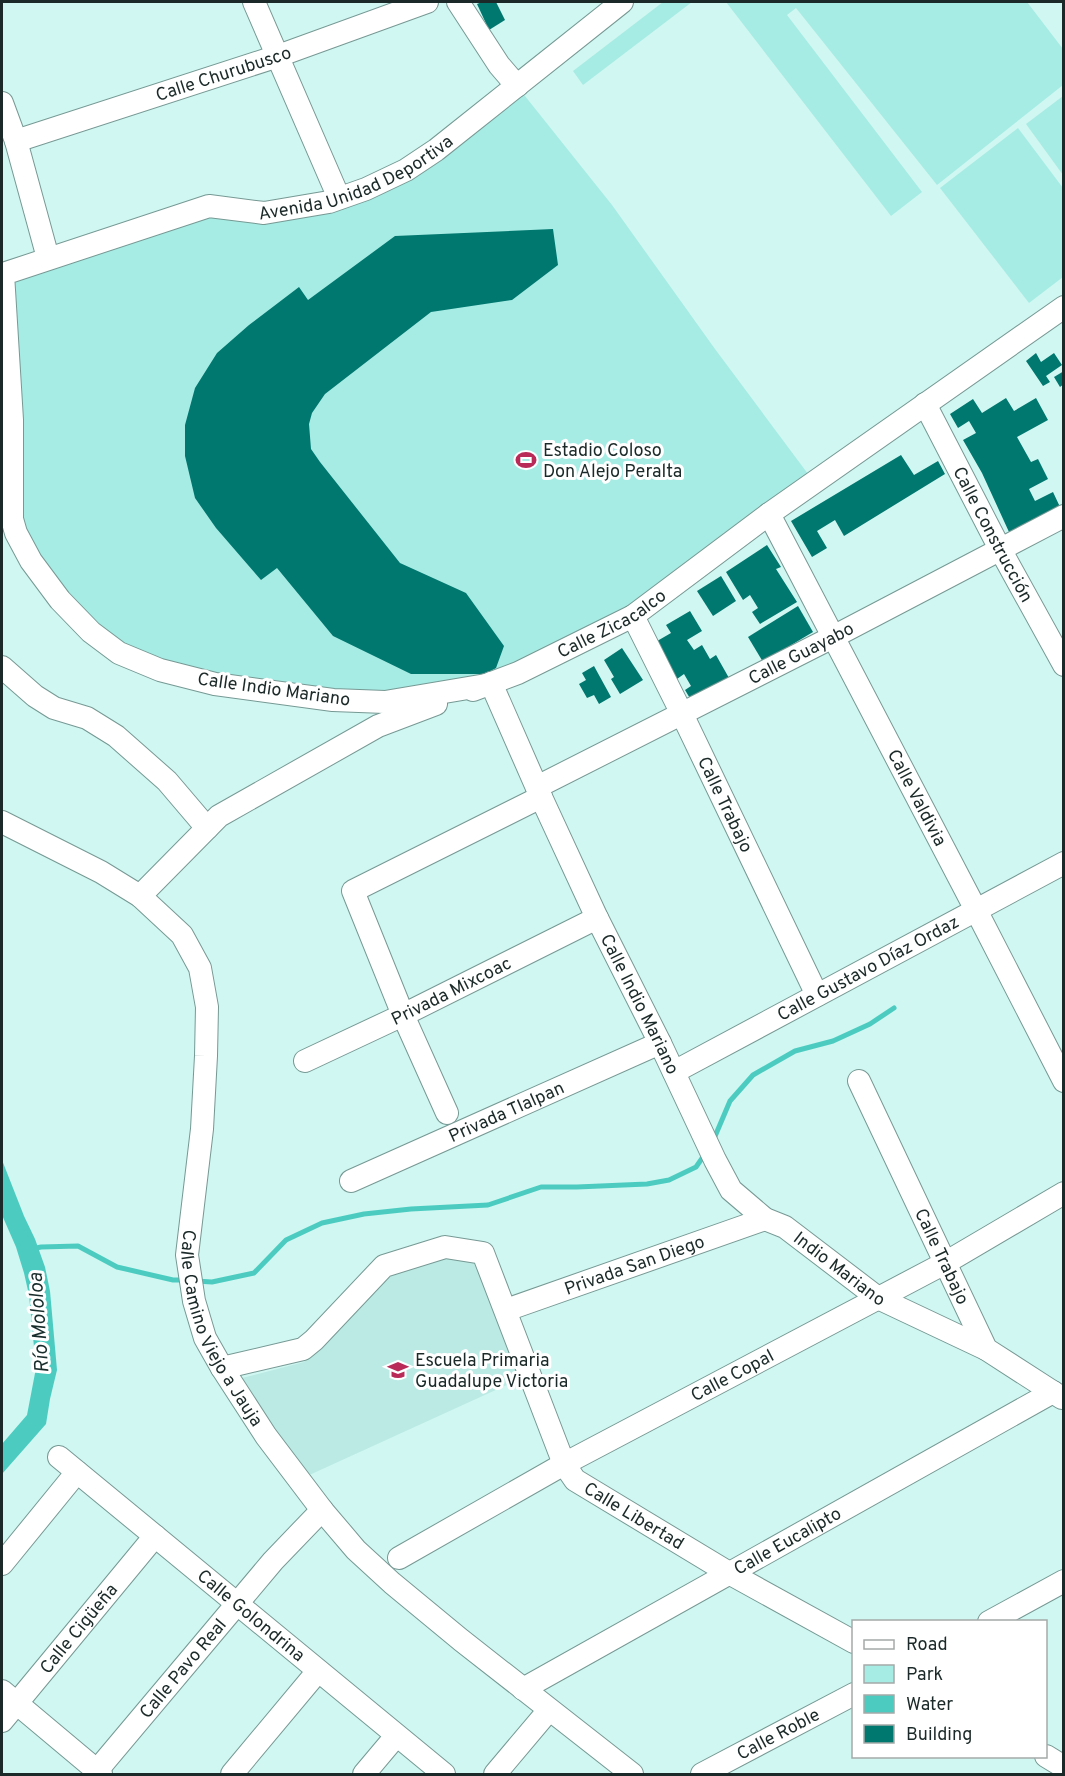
<svg xmlns="http://www.w3.org/2000/svg" width="1065" height="1776" font-family="Overpass,sans-serif">
	<style>
		.built { fill: #bbeae4 }
		.green { fill: #a6ece4 }
		.water { fill: #4cccc1 }
		.lines { fill: none; stroke-linecap: round; stroke-linejoin: round }
		.stream { stroke: #4cccc1; stroke-width: 5 }
		.building { fill: #00776f }
		.minor-casing { stroke: #769994; stroke-width: 24 }
		.minor { stroke: #fff; stroke-width: 22 }
		.labels { text-anchor: middle; stroke-width: 6; stroke-linejoin: round; paint-order: stroke }
		.street-label { font-size: 18px; fill: #1b2a28; stroke: #fff }
		.poi-label { font-size: 18px; fill: #1b2a28; stroke: #fff; text-anchor: start }
		.water-label { font-size: 20px; font-style: italic; fill: #182e2c; stroke: #fff }
	</style>
	<rect width="100%" height="100%" fill="#d1f7f2"/>
	<!-- built -->
	<polygon class="built" points="453,1255 479,1261 524,1377 305,1477 242,1378 304,1362 396,1271"/>
	<!-- green -->
	<g class="green">
		<polygon points="663,2 692,2 583,85 573,71"/>
		<polygon points="726,2 1027,2 1063,49 1063,85 937,185 796,8 787,15 922,192 891,216"/>
		<polygon points="517,86 612,205 715,349 814,482 633,616 518,673 333,700 119,653 16,533 3,274 209,206 264,213 366,189"/>
		<polygon points="1063,96 1063,175 1026,124"/>
		<polygon points="1018,128 1063,188 1063,277 1029,303 940,188"/>
	</g>
	<!-- water -->
	<polygon class="water" points="2,1160 24,1216 35,1239 45,1267 50,1291 57,1370 50,1399 46,1424 2,1474 2,1444 27,1415 36,1368 29,1295 24,1273 16,1247 2,1215"/>
	<g class="lines">
		<!-- stream -->
		<g class="stream">
			<polyline points="713,1141 730,1101 753,1075 795,1051 833,1041 870,1024 894,1008"/>
			<polyline points="32,1249 41,1247 78,1246 117,1267 173,1280 184,1280"/>
			<polyline points="196,1281 212,1282 254,1273 286,1240 322,1223 364,1214 411,1209 488,1205 541,1187 577,1187 647,1184 669,1180 696,1167 705,1154"/>
		</g>
	</g>
	<!-- building -->
	<g class="building">
		<polygon points="482,2 496,2 505,20 489,30 477,4"/>
		<polygon points="553,229 558,265 512,300 431,312 325,394 312,413 309,424 311,449 320,462 400,563 466,593 504,646 496,668 485,674 411,674 333,636 277,568 261,580 216,528 195,498 185,456 185,425 195,388 217,353 249,325 299,287 308,300 395,236"/>
		<polygon points="1036,353 1041,362 1054,353 1062,365 1046,376 1050,382 1043,386 1026,361"/>
		<polygon points="1064,371 1064,384 1060,387 1054,377"/>
		<polygon points="1006,398 1014,411 1036,398 1048,420 1017,437 1031,462 1038,459 1048,479 1029,489 1035,501 1053,492 1060,507 1009,532 982,473 963,440 976,433 969,421 958,428 950,414 973,399 982,413"/>
		<polygon points="901,455 914,475 938,461 945,474 844,536 835,520 817,531 827,548 812,557 791,521"/>
		<polygon points="767,545 781,567 776,569 797,602 760,624 752,612 758,608 750,595 743,600 726,572"/>
		<polygon points="721,576 736,601 713,616 697,591"/>
		<polygon points="798,606 813,632 763,662 748,637"/>
		<polygon points="690,611 702,631 687,640 694,650 702,645 710,659 716,655 729,678 691,700 685,690 691,686 684,674 677,679 668,664 652,644 671,633 666,625"/>
		<polygon points="622,648 643,680 620,694 611,679 614,677 604,660"/>
		<polygon points="594,666 611,697 599,704 594,695 587,698 579,684 586,680 582,673"/>
	</g>
	<g class="lines">
		<!-- minor casing -->
		<g class="minor-casing">
			<g id="minor">
				<polyline points="254,2 339,198"/>
				<polyline points="458,2 499,65 517,86"/>
				<polyline points="2,103 16,141 48,258"/>
				<path id="s1" d="M16 141 278 56 427 2"/>
				<path id="s2" d="M925 404 1000 549 1064 665"/>
				<path id="s3" d="M769 514 976 910 1064 1081"/>
				<path id="s4" d="M633 616 682 714 817 995"/>
				<polyline points="2,667 35,696 54,708 87,718 116,736 167,781 207,828"/>
				<path id="s5" d="M491 683 541 797 597 918 660 1043 715 1160 731 1190 765 1219 785 1227 878 1298 986 1349"/>
				<path id="s6" d="M486 685 385 702 333 700 215 684 160 670 119 653 91 632 60 600 31 561 16 533 12 519V420L3 274 209 206 264 213 329 202 366 189 406 170 436 150 622 2"/>
				<path id="s7" d="M473 690 518 673 633 616 769 514 1064 307"/>
				<path id="s8" d="M537 787 833 637 1064 516"/>
				<path id="s9" d="M2 822 101 872 140 896 182 935 200 968 207 1007 206 1056 202 1129 187 1255 194 1301 205 1338 222 1368 266 1436 322 1510 356 1550 392 1583 461 1640 632 1774"/>
				<polyline points="140,896 219,816 378,726 436,704"/>
				<path id="s10" d="M305 1061 403 1015 597 918"/>
				<path id="s11" d="M674 1072 1064 863"/>
				<path id="s12" d="M859 1081 986 1349 1062 1398"/>
				<polyline points="447,1113 403,1015 353,891 541,797"/>
				<path id="s13" d="M351 1181 660 1043"/>
				<path id="s14" d="M506 1310 765 1219"/>
				<path id="s15" d="M222 1368 303 1349 314 1340 384 1266 445 1247 483 1253 564 1464 575 1480 729 1573 854 1642"/>
				<path id="s16" d="M59 1457 444 1774"/>
				<path id="s17" d="M399 1558 564 1464 945 1263 1064 1193"/>
				<polyline points="2,1564 77,1472"/>
				<polyline points="989,1622 1064,1581"/>
				<path id="s18" d="M523 1689 1053 1392"/>
				<polyline points="2,1691 101,1774"/>
				<path id="s19" d="M2 1721 155 1536"/>
				<polyline points="1046,1756 1064,1767"/>
				<path id="s20" d="M94 1774 273 1561 322 1510"/>
				<polyline points="232,1774 318,1671"/>
				<polyline points="364,1774 396,1736"/>
				<polyline points="495,1774 549,1710"/>
				<path id="s21" d="M702 1774 854 1694"/>
			</g>
		</g>
		<!-- minor -->
		<use href="#minor" class="minor"/>
	</g>
	<!-- icons -->
	<defs>
		<g id="stadium-bare" transform="scale(1.62)"><path d="M0-5a6.5 5 0 1 0 0 10a6.5 5 0 1 0 0-10ZM-3.5-1.8h7v3.6h-7Z" fill="#b92a59" stroke="#fff" stroke-width="2.5" paint-order="stroke"/></g>
		<g id="school-bare" transform="scale(1.62)"><path d="M0-5L7-2L0 1L-7-2ZM-4 1L0 2.5L4 1V4Q0 6-4 4Z" fill="#b92a59" stroke="#fff" stroke-width="2.5" paint-order="stroke"/></g>
	</defs>
	<g fill-rule="evenodd">
		<use href="#stadium-bare" x="526" y="460"/>
		<use href="#school-bare" x="398" y="1370"/>
	</g>
	<g class="labels">
		<!-- street labels -->
		<g class="street-label">
			<text dy="6" stroke="none"><textPath href="#s1" startOffset="218">Calle Churubusco</textPath></text>
			<text dy="6" stroke="none"><textPath href="#s6" startOffset="1166">Avenida Unidad Deportiva</textPath></text>
			<text dy="6" stroke="none"><textPath href="#s2" startOffset="147">Calle Construcción</textPath></text>
			<text dy="6" stroke="none"><textPath href="#s7" startOffset="154">Calle Zicacalco</textPath></text>
			<text dy="6" stroke="none"><textPath href="#s8" startOffset="296">Calle Guayabo</textPath></text>
			<text transform="translate(274 689) rotate(8)" y="6">Calle Indio Mariano</text>
			<text dy="6" stroke="none"><textPath href="#s3" startOffset="320">Calle Valdivia</textPath></text>
			<text dy="6" stroke="none"><textPath href="#s4" startOffset="210">Calle Trabajo</textPath></text>
			<text dy="6" stroke="none"><textPath href="#s11" startOffset="220">Calle Gustavo Díaz Ordaz</textPath></text>
			<text dy="6" stroke="none"><textPath href="#s10" startOffset="162">Privada Mixcoac</textPath></text>
			<text dy="6" stroke="none"><textPath href="#s5" startOffset="354">Calle Indio Mariano</textPath></text>
			<text dy="6" stroke="none"><textPath href="#s13" startOffset="170">Privada Tlalpan</textPath></text>
			<text dy="6" stroke="none"><textPath href="#s12" startOffset="194">Calle Trabajo</textPath></text>
			<text dy="6" stroke="none"><textPath href="#s14" startOffset="136">Privada San Diego</textPath></text>
			<text dy="6" stroke="none"><textPath href="#s5" startOffset="696">Indio Mariano</textPath></text>
			<text dy="6" stroke="none"><textPath href="#s9" startOffset="621">Calle Camino Viejo a Jauja</textPath></text>
			<text dy="6" stroke="none"><textPath href="#s17" startOffset="380">Calle Copal</textPath></text>
			<text dy="6" stroke="none"><textPath href="#s15" startOffset="616">Calle Libertad</textPath></text>
			<text dy="6" stroke="none"><textPath href="#s18" startOffset="303">Calle Eucalipto</textPath></text>
			<text dy="6" stroke="none"><textPath href="#s16" startOffset="249">Calle Golondrina</textPath></text>
			<text dy="6" stroke="none"><textPath href="#s19" startOffset="120">Calle Cigüeña</textPath></text>
			<text dy="6" stroke="none"><textPath href="#s20" startOffset="138">Calle Pavo Real</textPath></text>
			<text dy="6" stroke="none"><textPath href="#s21" startOffset="86">Calle Roble</textPath></text>
		</g>
		<!-- poi labels -->
		<g class="poi-label">
			<text x="543" y="456">Estadio Coloso<tspan x="543" dy="21">Don Alejo Peralta</tspan></text>
			<text x="415" y="1366">Escuela Primaria<tspan x="415" dy="21">Guadalupe Victoria</tspan></text>
		</g>
		<!-- water labels -->
		<g class="water-label">
			<text transform="translate(38 1323) rotate(-94)" y="7">Río Mololoa</text>
		</g>
	</g>
	<!-- border -->
	<rect width="1065" height="1776" fill="none" stroke="#1b2a28" stroke-width="6"/>
	<!-- legend -->
	<rect x="852" y="1620" width="195" height="138" fill="#ffffff" stroke="#a4aaa9" stroke-width="1.5"/>
	<rect x="864" y="1640" width="30" height="9" fill="#ffffff" stroke="#a4aaa9" stroke-width="1.5"/>
	<text x="906" y="1650" font-size="18" fill="#1b2a28">Road</text>
	<rect x="864" y="1665" width="30" height="18" fill="#a6ece4" stroke="#a4aaa9" stroke-width="1.5"/>
	<text x="906" y="1680" font-size="18" fill="#1b2a28">Park</text>
	<rect x="864" y="1695" width="30" height="18" fill="#4cccc1" stroke="#a4aaa9" stroke-width="1.5"/>
	<text x="906" y="1710" font-size="18" fill="#1b2a28">Water</text>
	<rect x="864" y="1725" width="30" height="18" fill="#00776f" stroke="#a4aaa9" stroke-width="1.5"/>
	<text x="906" y="1740" font-size="18" fill="#1b2a28">Building</text>
</svg>
